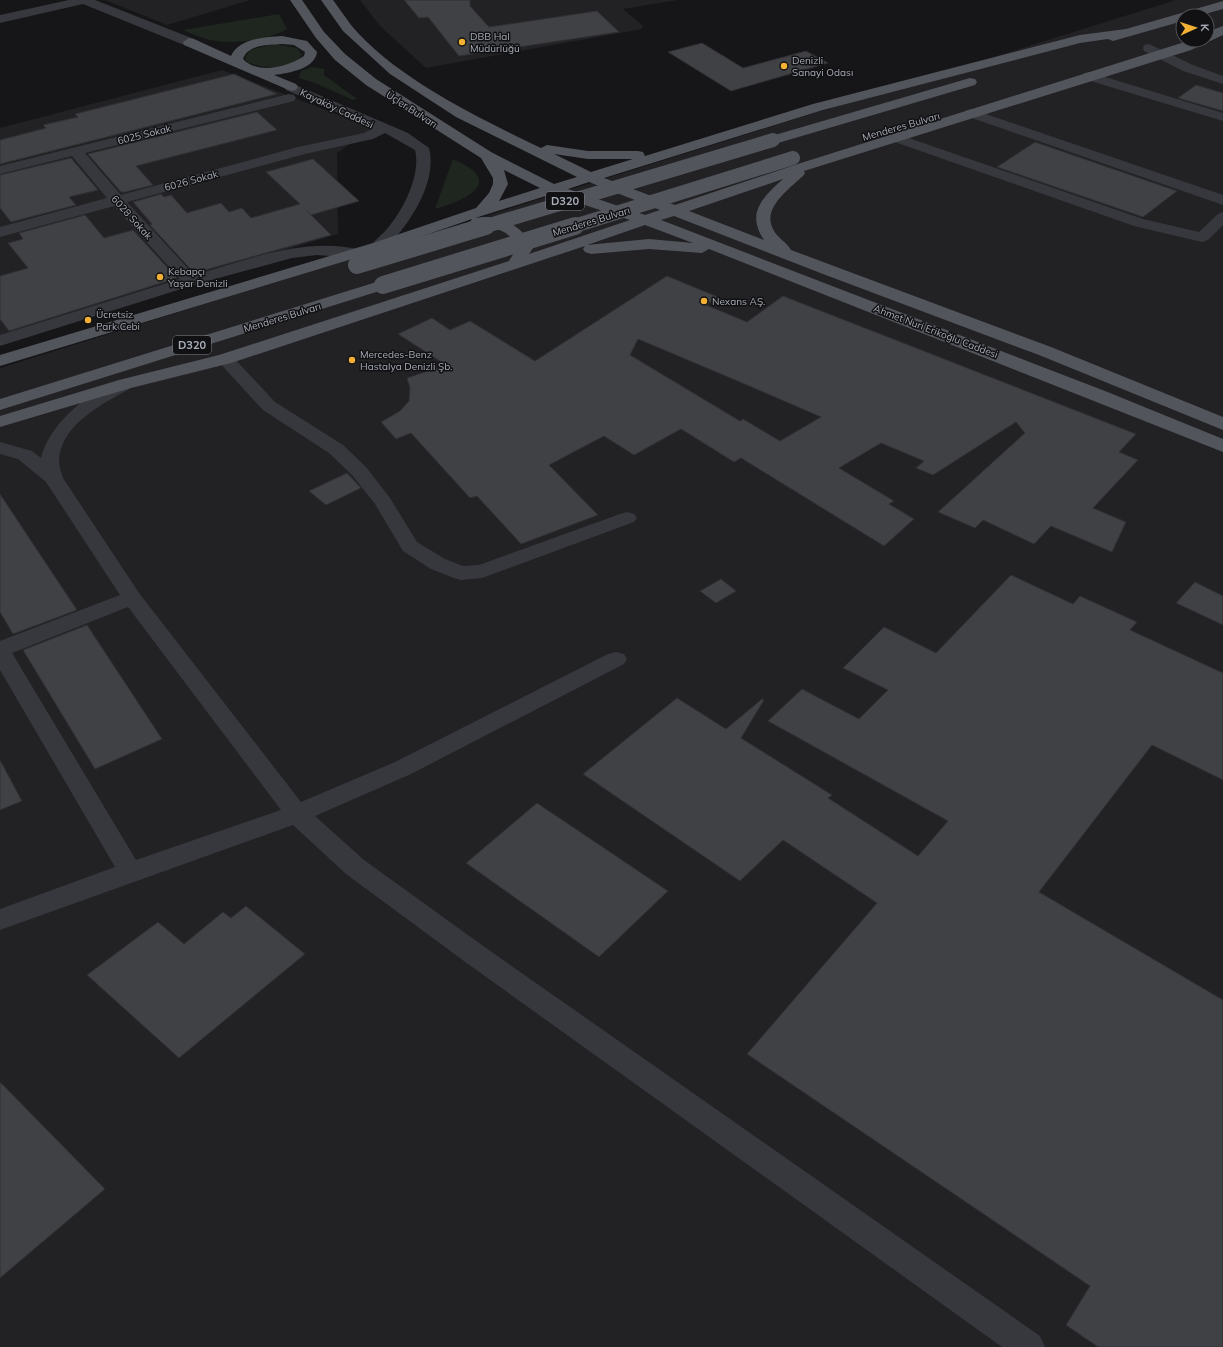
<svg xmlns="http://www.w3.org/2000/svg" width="1223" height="1347" font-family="Mulish,sans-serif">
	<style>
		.built { fill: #222225; fill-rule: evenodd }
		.green { fill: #1e261f }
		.building { fill: #404145; stroke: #303034; fill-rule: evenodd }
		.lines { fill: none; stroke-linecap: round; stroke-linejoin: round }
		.minor { fill: #37383d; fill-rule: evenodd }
		.major { fill: #53555c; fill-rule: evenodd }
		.major-bridge-far1 { stroke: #53555c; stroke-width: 14 }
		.major-bridge { stroke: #53555c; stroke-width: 18 }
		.poi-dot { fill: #f2b134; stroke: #111113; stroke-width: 1.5 }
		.labels { text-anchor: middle; stroke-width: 3; stroke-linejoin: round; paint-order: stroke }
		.far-poi-label { font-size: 10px; fill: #a8adb8; stroke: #111113; text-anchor: start }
		.far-street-label { font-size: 10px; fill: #a8adb8; stroke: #111113 }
		.shield { fill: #111113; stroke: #7b7e86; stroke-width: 1 }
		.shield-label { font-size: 11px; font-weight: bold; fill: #a8adb8 }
	</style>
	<rect width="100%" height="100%" fill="#161618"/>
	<!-- built -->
	<g class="built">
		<polygon points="105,0 250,0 167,25"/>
		<polygon points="360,0 678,0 623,9 643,26 642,29 426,68 380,26"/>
		<path d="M1176 0H1223V1347H0V368ZM1183 16H1207V40H1183Z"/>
		<polygon points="222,70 372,128 337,153 338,234 0,336 0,128"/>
	</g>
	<!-- green -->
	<g class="green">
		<path d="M279 14 287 29C269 40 231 45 210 40 201 38 192 34 183 30Z"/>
		<path d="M274 44 297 48 302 55C294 70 260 70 246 61L245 58 250 50Z"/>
		<polygon points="312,67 324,69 324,75 357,99 353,100 315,83 299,78 301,71"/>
		<path d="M453 159C460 163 472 167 477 175 489 193 446 206 435 209Z"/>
	</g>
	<!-- building -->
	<g class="building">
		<polygon points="404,0 470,0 470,6 489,27 597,11 619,32 459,56 428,17 419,18"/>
		<polygon points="702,43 743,68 806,51 828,63 731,91 668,52"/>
		<polygon points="234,74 277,94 0,164 0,140 46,128 43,125 78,117 75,114"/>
		<polygon points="1196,85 1223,93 1223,111 1178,98"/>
		<polygon points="257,112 277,130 136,166 153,185 125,192 121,192 88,154"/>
		<polygon points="1035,142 1177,191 1143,217 997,167"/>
		<polygon points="71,158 98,190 69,197 76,205 11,222 0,208 0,175"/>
		<polygon points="313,159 359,201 311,215 306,210 331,235 194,273 150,225 152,224 133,202 161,194 164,197 171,195 187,213 221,203 229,212 242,208 251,218 300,204 266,172"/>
		<polygon points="85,215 104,238 133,230 177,278 9,331 0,319 0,276 28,268 8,243 23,239 19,233"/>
		<path d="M667 276 718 297 706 305 747 322 783 296 1136 434 1119 452 1138 460 1093 508 1126 522 1112 552 1051 526 1034 544 983 520 975 528 938 512 1025 433 1016 422 933 475 916 468 924 461 881 443 839 468 894 501 889 504 914 519 884 546 741 458 734 462 681 429 634 455 604 436 549 465 598 515 521 544 477 496 470 498 411 433 396 439 381 422 400 411 409 401 410 388 407 378 446 365 398 334 432 318 450 330 470 321 535 361ZM638 339 747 385 821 417 780 441 743 419 740 421 630 355Z"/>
		<polygon points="347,473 361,488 326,505 309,491"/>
		<polygon points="0,494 77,610 13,634 0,612"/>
		<polygon points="1011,575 1073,604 1080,596 1137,622 1130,630 1223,673 1223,780 1152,745 1039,892 1223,1000 1223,1347 1098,1347 1066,1325 1090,1286 747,1054 877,903 783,840 740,881 583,774 677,698 726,729 762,699 764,700 741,738 832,795 828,798 918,856 948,821 768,721 802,689 859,719 888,690 843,668 884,627 936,653"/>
		<polygon points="721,579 736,591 716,603 700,591"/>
		<polygon points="1195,582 1223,596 1223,625 1176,603"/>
		<polygon points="87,625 162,739 95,769 23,650"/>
		<polygon points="0,760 22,801 0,810"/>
		<polygon points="537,803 668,891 599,957 466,863"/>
		<polygon points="246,906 305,954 179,1058 87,975 158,922 184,944 223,912 231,918"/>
		<polygon points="0,1082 105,1189 0,1278"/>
	</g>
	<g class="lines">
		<!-- minor -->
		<g class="minor">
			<polygon points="69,0 95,0 194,39 195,42 189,46 184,45 83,4 0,23 0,15"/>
			<polygon points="1149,44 1193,65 1223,76 1223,84 1183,71 1144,51 1143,48 1144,45"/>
			<polygon points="1089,72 1223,113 1223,121 1084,79 1082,76 1084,73"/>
			<path d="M291 83 408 133 429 148C438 183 408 226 385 249H373L371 246C376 238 385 233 390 225 405 207 421 173 415 150L385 133 373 139 305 154 127 202 194 275C247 260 305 236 361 250L363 253 361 256 355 258 317 255 292 258 197 284 0 346V335L180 279 114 206 0 237V227L107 198 72 156 0 174V166L289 94 294 95 296 98 294 101 85 153 121 195 298 147 364 133 373 128 286 90 284 87 286 84Z"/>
			<polygon points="971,109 1223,195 1223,205 966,116 964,113 966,110"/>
			<polygon points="897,134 1143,219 1199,232 1218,214 1223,212 1223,225 1208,240 1202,242 1134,226 892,141 890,138 892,135"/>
			<polygon points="225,354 231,355 275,402 343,445 366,467 390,498 417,542 445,559 463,566 479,565 620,514 627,512 634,514 637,518 634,522 482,578 461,580 454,578 431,569 403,551 375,504 352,475 329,453 263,410 216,359 219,355"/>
			<path d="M125 379 131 380 134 384 131 388C104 403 61 424 59 460 59 466 61 472 63 478L139 593 301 802 395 762 608 654 616 652 624 654 627 659 624 664 411 774 315 816 364 860 486 948 1040 1336 1045 1347H1002L468 964 346 874 293 825 0 930V909L115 867 0 670V641L120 595 46 482 18 459 0 454V442L32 451 41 458C48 425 92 387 125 379ZM128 607 281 810 136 860 12 653Z"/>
		</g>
		<!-- major -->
		<g class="major">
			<path d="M290 0H302L324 32 345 54 376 79 491 152 554 184 577 177 456 117 390 74 343 31 321 0H333C339 8 345 17 351 25 395 78 479 118 541 148L547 145 588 151H638L643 152 645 156 813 104 1080 35 1126 29 1223 1V9L1198 16H1183V21L1113 41 1108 39 1080 43 823 110 604 178 675 205 801 163 1191 40H1207V32L1223 26V35L1191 50 804 171 805 173 803 176C789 189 762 208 773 229 777 238 787 242 791 250L1051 347 1223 417V430L1039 355 823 274 674 216 661 220 1105 391 1223 439V452L709 249 702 253 649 249 591 254 585 252 583 249 585 246 231 363 131 388 0 427V416L119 380 219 355 509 261 517 248C507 225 493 230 473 225L470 222 472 219 385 249 0 366V355L373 243 476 208 489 193 493 184V178L481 158 366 85 335 60 316 38ZM554 154 588 159H633L591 172ZM504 170 540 188 499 201 508 184ZM783 179C762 198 746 213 764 240L689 211ZM589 182 660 210 645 215 568 189ZM552 194 630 220 529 254 533 248C523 226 500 213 475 218ZM645 225 693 243 649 239 587 245Z"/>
			<path d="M282 36 307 41 317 52C315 69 289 73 274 75L296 84 298 87 296 90 291 91 184 45 183 42 189 38 194 39 231 56C239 38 265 37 282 36ZM282 44 294 45 305 52 304 56C287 67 258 75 243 59 248 44 269 45 282 44Z"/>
			<polygon points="970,78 975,79 977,82 975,85 778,143 768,143 766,140 768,137"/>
			<polygon points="383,280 389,282 391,285 389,288 0,410 0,399"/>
		</g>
		<!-- major-bridge-far1 -->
		<g class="major-bridge-far1">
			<polyline points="483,227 773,140"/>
			<polyline points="571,227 793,158"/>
		</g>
		<!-- major-bridge -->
		<g class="major-bridge">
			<polyline points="357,265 486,226"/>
			<polyline points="383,285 575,226"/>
		</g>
	</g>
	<!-- markers -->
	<g class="poi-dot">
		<circle cx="462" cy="42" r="4"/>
		<circle cx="784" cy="66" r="4"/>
		<circle cx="160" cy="277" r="4"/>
		<circle cx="704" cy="301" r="4"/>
		<circle cx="88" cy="320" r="4"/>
		<circle cx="352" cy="360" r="4"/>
	</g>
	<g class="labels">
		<!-- far-poi labels -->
		<g class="far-poi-label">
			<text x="470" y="40">DBB Hal<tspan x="470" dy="12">Müdürlüğü</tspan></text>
			<text x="792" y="64">Denizli<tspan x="792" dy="12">Sanayi Odası</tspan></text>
			<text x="168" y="275">Kebapçı<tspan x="168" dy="12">Yaşar Denizli</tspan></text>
			<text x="712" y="305">Nexans AŞ.</text>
			<text x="96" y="318">Ücretsiz<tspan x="96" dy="12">Park Cebi</tspan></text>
			<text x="360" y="358">Mercedes-Benz<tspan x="360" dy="12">Hastalya Denizli Şb.</tspan></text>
		</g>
		<!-- far-street labels -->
		<g class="far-street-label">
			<text transform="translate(337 108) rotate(25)" y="4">Kayaköy Caddesi</text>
			<text transform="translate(412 109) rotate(33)" y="4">Üçler Bulvarı</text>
			<text transform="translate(901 126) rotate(-16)" y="4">Menderes Bulvarı</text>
			<text transform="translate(144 134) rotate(-14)" y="4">6025 Sokak</text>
			<text transform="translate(191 180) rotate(-15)" y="4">6026 Sokak</text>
			<text transform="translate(132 217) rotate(48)" y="4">6028 Sokak</text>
			<text transform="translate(591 221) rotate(-17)" y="4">Menderes Bulvarı</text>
			<text transform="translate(282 317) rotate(-17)" y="4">Menderes Bulvarı</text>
			<text transform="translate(936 331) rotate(21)" y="4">Ahmet Nuri Erikoğlu Caddesi</text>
		</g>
		<!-- shield labels -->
		<g class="shield">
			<rect x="546" y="192" width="38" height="18" rx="3"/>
			<rect x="173" y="336" width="38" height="18" rx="3"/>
		</g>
		<g class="shield-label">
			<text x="565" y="205">D320</text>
			<text x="192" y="349">D320</text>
		</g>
	</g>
	<!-- north arrow -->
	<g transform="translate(1195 28) rotate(87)"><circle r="19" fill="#111113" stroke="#4d4f55"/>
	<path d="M0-3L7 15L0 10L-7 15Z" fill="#f2b134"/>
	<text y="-6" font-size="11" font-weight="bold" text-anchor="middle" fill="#a8adb8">K</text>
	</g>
</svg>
